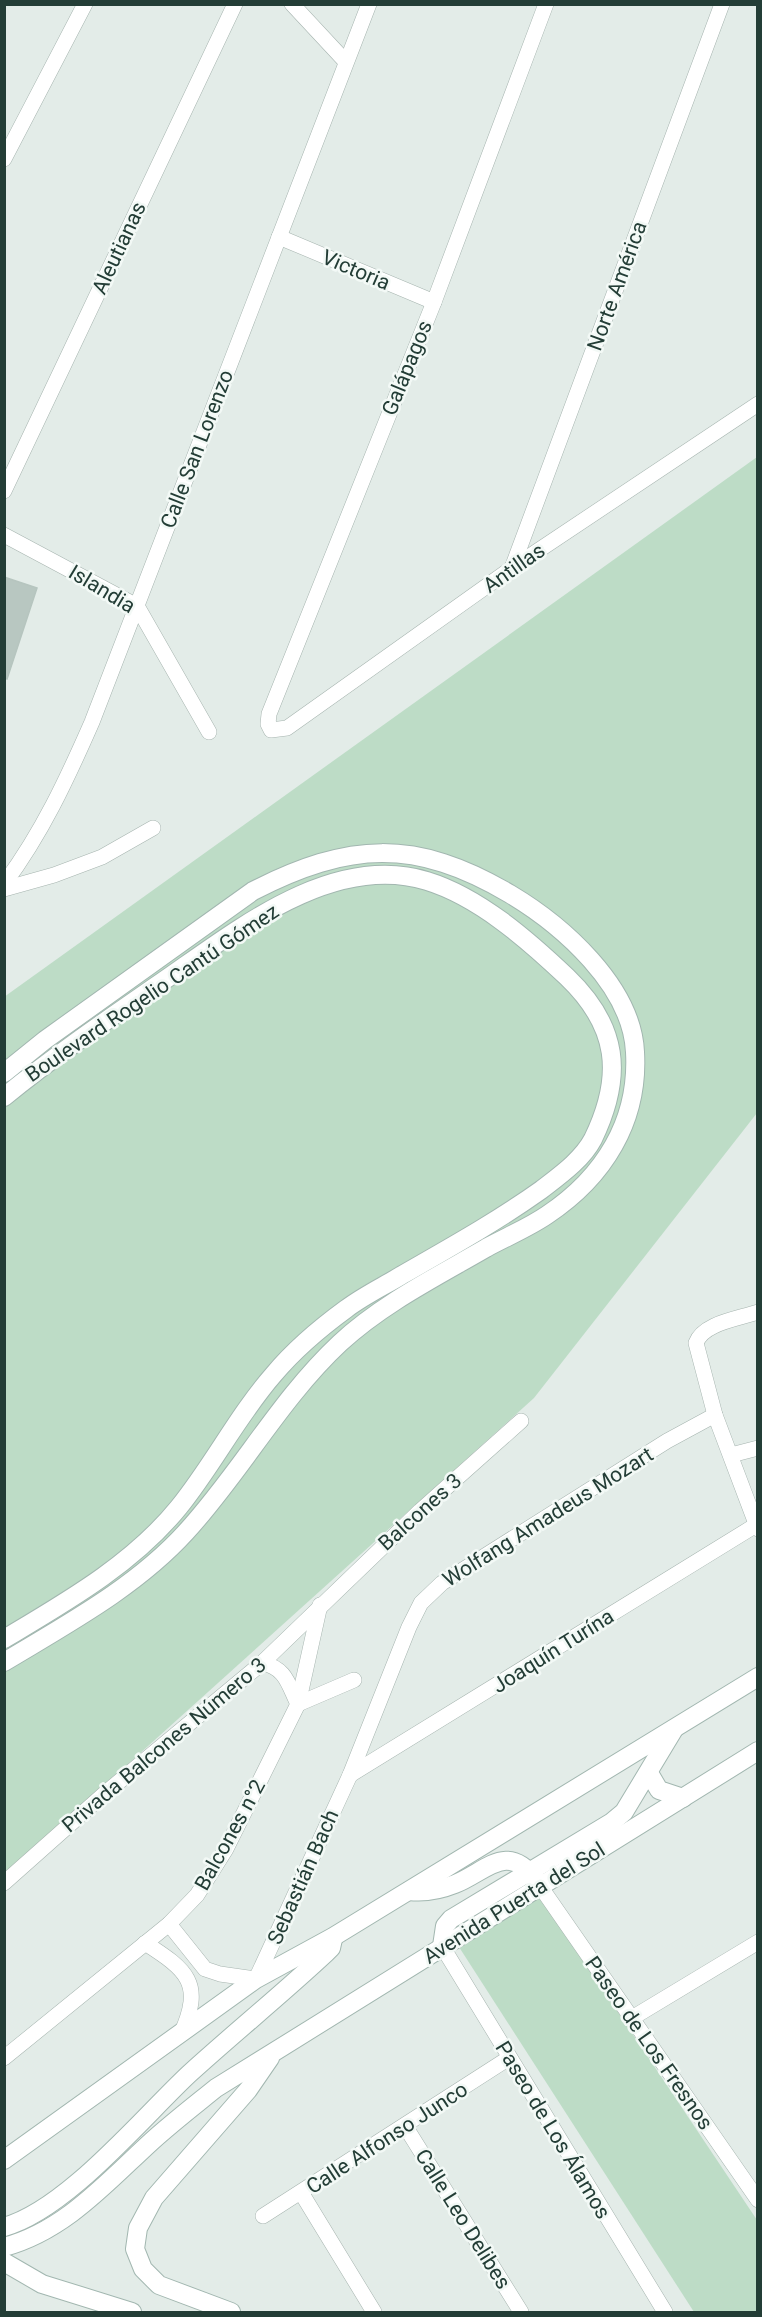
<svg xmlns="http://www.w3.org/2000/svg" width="762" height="2317" font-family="Roboto,sans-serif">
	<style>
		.green { fill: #bddcc6 }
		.building { fill: #b8c7c1; stroke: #b6c5bf; stroke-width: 1.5 }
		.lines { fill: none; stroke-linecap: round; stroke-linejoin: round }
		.street-casing { stroke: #a6b4af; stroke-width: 16 }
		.secondary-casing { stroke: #a2b7b0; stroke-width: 20 }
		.street { stroke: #fff; stroke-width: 15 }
		.secondary { stroke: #fff; stroke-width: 18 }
		.labels { text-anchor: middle; stroke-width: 5; stroke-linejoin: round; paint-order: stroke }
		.street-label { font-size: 21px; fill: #233d36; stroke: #f3f9f6 }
	</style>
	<rect width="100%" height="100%" fill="#e3ece8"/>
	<g class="green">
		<polygon points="757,457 757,1113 534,1398 5,1875 4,997"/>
		<polygon points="541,1897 757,2220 757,2312 694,2312 459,1947"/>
	</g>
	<polygon class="building" points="4,577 37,588 7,679 4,678"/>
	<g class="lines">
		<defs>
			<g id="street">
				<polyline points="292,4 346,62"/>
				<polyline points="546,4 434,302 269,714 268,724 271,730 287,728 512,568 758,404"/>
				<polyline points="4,159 85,4"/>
				<polyline points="279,237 434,302"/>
				<polyline points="4,491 235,4"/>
				<polyline points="4,535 137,606 209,732"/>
				<polyline points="512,568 722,4"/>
				<path d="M4 884C42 833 67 779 92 722L369 4"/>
				<polyline points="4,889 54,875 102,857 153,828"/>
				<path d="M758 1312C738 1319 703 1323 696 1343L715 1415 758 1529"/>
				<polyline points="731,1455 758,1448"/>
				<path d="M262 1663C286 1668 288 1684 298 1704L354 1680"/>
				<polyline points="350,1775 756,1525"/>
				<polyline points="4,1883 103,1795 262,1663 420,1511 521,1421"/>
				<polyline points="540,1886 758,2200"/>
				<polyline points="169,1924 205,1969 220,1974 256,1979 350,1775 409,1627 421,1603 442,1583 667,1441 715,1415"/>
				<path d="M145 1943C187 1970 204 1983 181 2034"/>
				<polyline points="442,1946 665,2312"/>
				<polyline points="632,2018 758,1942"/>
				<polyline points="4,2058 169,1924 197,1895 226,1849 298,1704 320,1605"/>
				<polyline points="405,2126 521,2312"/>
				<polyline points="302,2194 374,2312"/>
				<polyline points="263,2216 509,2058"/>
			</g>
			<g id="secondary">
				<path d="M4 1073 45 1040 253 891C349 842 415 838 510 894 562 925 632 986 635 1052 639 1121 604 1177 547 1215 528 1228 506 1237 486 1248 436 1277 382 1304 340 1343 280 1399 241 1472 186 1532 136 1587 67 1624 4 1662"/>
				<path d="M4 1097C53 1057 104 1022 156 986 231 935 330 851 427 881 479 897 528 940 567 977 618 1026 624 1075 593 1139 582 1160 559 1176 541 1190 496 1222 449 1248 402 1275 384 1286 363 1296 346 1309 320 1328 295 1349 274 1374 238 1415 213 1465 179 1507 133 1564 66 1602 4 1639"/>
				<polyline points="649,1773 659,1790 683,1798"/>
				<path d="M409 1891C425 1893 440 1890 455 1884 487 1871 507 1841 536 1880"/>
				<polyline points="442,1946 445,1926 451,1919 612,1822 624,1812 674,1729"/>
				<polyline points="4,2160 256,1979 333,1937 758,1677"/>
				<path d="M4 2227C66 2210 141 2119 189 2074 234 2033 281 1995 326 1953L331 1948 333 1939"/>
				<path d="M4 2247C65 2231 108 2181 152 2141 173 2122 195 2105 216 2088L758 1751"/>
				<polyline points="4,2262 42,2284 132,2312"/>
				<polyline points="231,2312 159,2285 143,2269 135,2249 138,2228 154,2198 248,2090 270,2058"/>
			</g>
		</defs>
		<use href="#street" class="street-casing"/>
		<use href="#secondary" class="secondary-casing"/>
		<use href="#street" class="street"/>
		<use href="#secondary" class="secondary"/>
	</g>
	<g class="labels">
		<g class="street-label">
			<text transform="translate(119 248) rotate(-65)" y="7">Aleutianas</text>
			<text transform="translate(356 270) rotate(23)" y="7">Victoria</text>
			<text transform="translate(617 286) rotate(-70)" y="7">Norte América</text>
			<text transform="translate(407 368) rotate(-68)" y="7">Galápagos</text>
			<text transform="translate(197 449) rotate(-69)" y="7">Calle San Lorenzo</text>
			<text transform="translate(514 568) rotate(-35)" y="7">Antillas</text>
			<text transform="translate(102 589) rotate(31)" y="7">Islandia</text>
			<text transform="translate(152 993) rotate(-34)" y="7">Boulevard Rogelio Cantú Gómez</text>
			<text transform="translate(420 1512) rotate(-42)" y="7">Balcones 3</text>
			<text transform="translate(548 1517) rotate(-32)" y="7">Wolfang Amadeus Mozart</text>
			<text transform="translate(553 1651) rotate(-32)" y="7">Joaquín Turína</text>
			<text transform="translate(164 1745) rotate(-40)" y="7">Privada Balcones Número 3</text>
			<text transform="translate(230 1835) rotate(-61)" y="7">Balcones n°2</text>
			<text transform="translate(303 1877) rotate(-66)" y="7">Sebastián Bach</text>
			<text transform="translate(514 1903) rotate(-32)" y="7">Avenida Puerta del Sol</text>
			<text transform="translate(649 2043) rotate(55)" y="7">Paseo de Los Fresnos</text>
			<text transform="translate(553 2130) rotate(59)" y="7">Paseo de Los Álamos</text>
			<text transform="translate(387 2138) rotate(-33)" y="7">Calle Alfonso Junco</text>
			<text transform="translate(463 2219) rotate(58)" y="7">Calle Leo Delibes</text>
		</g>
	</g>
	<rect width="762" height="2317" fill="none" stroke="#233d36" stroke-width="12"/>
</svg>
